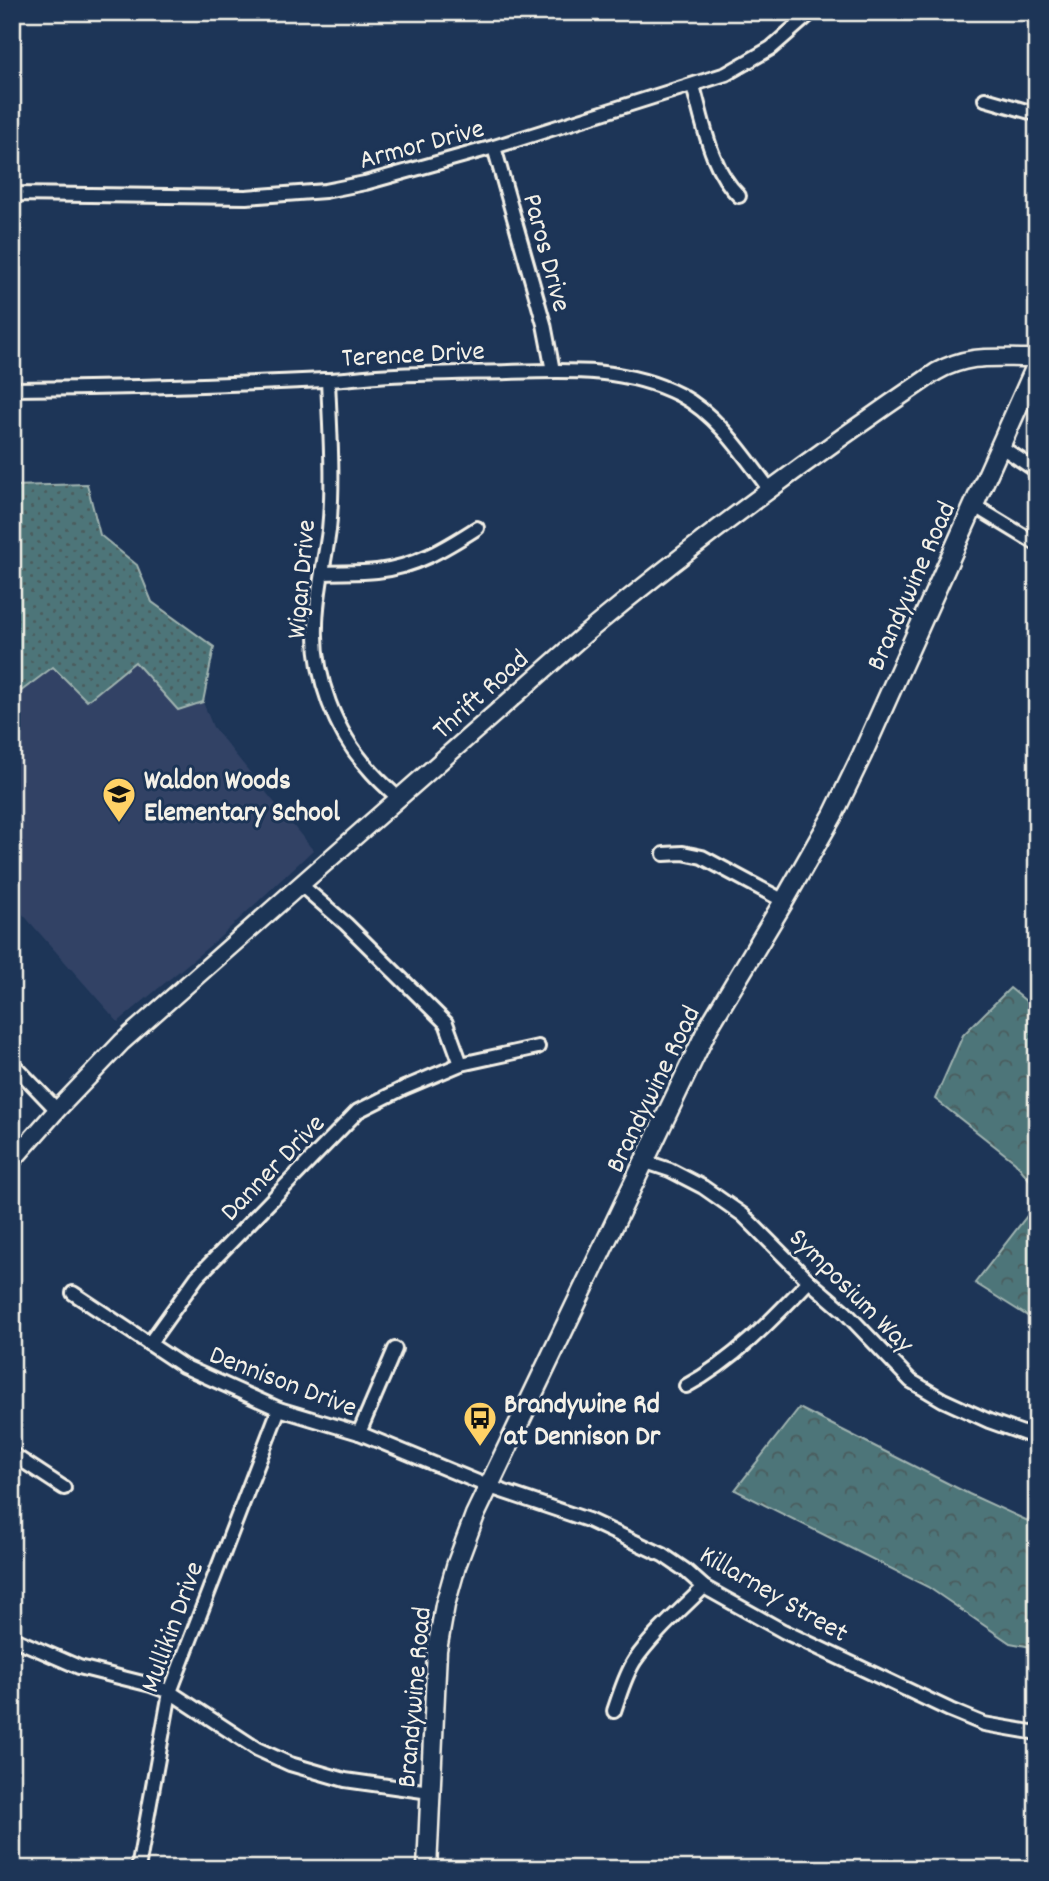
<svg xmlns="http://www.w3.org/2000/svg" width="1049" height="1881" font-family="Dekko,sans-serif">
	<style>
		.built { fill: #314265 }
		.grass { fill: url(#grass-dots); stroke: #a0b3b0; stroke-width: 2 }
		.forest { fill: url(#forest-crowns); stroke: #a0b3b0; stroke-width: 2 }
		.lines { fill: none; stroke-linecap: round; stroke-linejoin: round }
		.minor-casing { stroke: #f4f1e8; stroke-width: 18 }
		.tertiary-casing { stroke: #f4f1e8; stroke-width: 21 }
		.secondary-casing { stroke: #f4f1e8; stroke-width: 23 }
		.minor { stroke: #1d3557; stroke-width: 12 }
		.tertiary { stroke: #1d3557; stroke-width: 16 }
		.secondary { stroke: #1d3557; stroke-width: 18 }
		.labels { text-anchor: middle; stroke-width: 6; stroke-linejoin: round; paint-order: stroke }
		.street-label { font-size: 28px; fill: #f4f1e8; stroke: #1d3557 }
		.poi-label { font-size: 28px; font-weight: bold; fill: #f4f1e8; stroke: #1d3557; text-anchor: start }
	</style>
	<defs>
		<pattern id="grass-dots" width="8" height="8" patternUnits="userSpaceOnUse" patternTransform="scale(1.75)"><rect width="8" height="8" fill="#4d7579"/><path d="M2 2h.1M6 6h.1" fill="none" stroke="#4b5c5d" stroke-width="1.8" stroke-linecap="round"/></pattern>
		<pattern id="forest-crowns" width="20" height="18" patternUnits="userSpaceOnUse" patternTransform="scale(1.75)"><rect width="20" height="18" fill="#4d7579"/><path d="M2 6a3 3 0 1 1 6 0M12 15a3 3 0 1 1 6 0" fill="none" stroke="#4b5c5d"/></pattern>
	</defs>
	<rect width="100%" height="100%" fill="#1d3557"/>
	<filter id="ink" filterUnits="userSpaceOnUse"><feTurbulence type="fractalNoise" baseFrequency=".0143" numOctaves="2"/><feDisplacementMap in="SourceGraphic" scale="14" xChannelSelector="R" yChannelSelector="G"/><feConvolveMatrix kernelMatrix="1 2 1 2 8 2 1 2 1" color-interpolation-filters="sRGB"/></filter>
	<g filter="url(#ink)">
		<polygon class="built" points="87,484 100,535 137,565 152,602 214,647 203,702 213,727 313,850 219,938 118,1022 12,902 12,486"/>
		<polygon class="grass" points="87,484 100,535 137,565 152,602 214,647 203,702 178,710 135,662 87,701 53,667 12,698 12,486"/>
		<g class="forest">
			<polygon points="1010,988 1037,1010 1037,1189 1015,1162 935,1099 963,1035"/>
			<polygon points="1037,1203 1037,1322 975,1283"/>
			<polygon points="799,1408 969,1494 1037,1525 1037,1648 1010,1643 928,1587 735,1490"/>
		</g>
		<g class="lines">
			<defs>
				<g id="minor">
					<path d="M693 86C704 124 710 168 739 196"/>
					<polyline points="985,99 1037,114"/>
					<polyline points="494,147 544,324 553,371"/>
					<polyline points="12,194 246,197 325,191 365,183 494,147 726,74 771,48 812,12"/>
					<path d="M328 380C330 430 334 481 329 530 325 562 316 594 316 626 314 676 335 732 369 769 378 780 389 789 399 799"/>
					<path d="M12 389C116 388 220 385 324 380 342 380 359 377 377 376 421 373 465 373 509 372 567 370 626 367 680 395 718 415 745 457 770 490"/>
					<polyline points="1000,446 1037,471"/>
					<polyline points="973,505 1037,544"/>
					<path d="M322 573C340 572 359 573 377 571 415 567 446 548 477 528"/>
					<polyline points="664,854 683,853 702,857 784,901"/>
					<polyline points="301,885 346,924 446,1023 461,1064"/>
					<polyline points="12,1063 57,1110"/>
					<polyline points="643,1161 670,1170 703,1187 743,1215 809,1281 845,1312 911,1381 943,1400 989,1421 1037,1438"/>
					<polyline points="73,1293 183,1366 279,1409 359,1433 490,1487 588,1520 663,1555 685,1570 704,1587 783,1631 950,1710 984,1724 1037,1733"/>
					<polyline points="149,1344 197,1277 358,1111 404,1088 461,1064 538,1047"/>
					<path d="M686 1386C733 1361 772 1320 809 1281"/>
					<polyline points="359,1433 395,1349"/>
					<polyline points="12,1454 64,1488"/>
					<polyline points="12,1638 79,1667 151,1685 170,1692 257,1749 290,1764 345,1780 430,1792"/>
					<path d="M614 1711C620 1694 625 1675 635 1660 654 1633 681 1610 704 1587"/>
					<polyline points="138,1869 170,1692 279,1409"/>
				</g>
				<path id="tertiary" d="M12 1161 57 1110 122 1042 585 634C697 541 815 454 936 372 972 352 998 359 1037 358"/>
				<polyline id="secondary" points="427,1869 437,1650 445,1605 456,1566 475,1515 708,1028 784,901 833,815 862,755 1037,364"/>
			</defs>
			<use href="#minor" class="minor-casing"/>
			<use href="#tertiary" class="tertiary-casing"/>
			<use href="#secondary" class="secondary-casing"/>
			<use href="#minor" class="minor"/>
			<use href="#tertiary" class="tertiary"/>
			<use href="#secondary" class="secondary"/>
		</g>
	</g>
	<defs>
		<symbol id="school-pin" viewBox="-11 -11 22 30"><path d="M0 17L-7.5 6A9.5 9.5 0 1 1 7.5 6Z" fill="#ffd166" stroke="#1d3557"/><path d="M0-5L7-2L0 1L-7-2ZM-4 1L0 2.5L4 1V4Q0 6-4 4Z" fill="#111"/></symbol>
		<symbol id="bus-pin" viewBox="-11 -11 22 30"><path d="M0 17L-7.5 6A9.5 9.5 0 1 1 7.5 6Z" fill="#ffd166" stroke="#1d3557"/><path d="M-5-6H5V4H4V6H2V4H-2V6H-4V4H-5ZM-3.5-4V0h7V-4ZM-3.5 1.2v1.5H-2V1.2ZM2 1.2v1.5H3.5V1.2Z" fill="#111"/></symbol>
	</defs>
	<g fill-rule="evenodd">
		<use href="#school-pin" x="100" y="775" width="38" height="52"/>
		<use href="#bus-pin" x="461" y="1399" width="38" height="52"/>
	</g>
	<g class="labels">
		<g class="street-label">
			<text transform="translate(421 142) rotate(-15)" y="10">Armor Drive</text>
			<text transform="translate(549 252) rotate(75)" y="10">Paros Drive</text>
			<text transform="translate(413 352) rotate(-3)" y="10">Terence Drive</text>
			<text transform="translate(299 579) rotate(-85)" y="10">Wigan Drive</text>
			<text transform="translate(909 585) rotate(-66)" y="10">Brandywine Road</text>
			<text transform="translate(479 693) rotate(-42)" y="10">Thrift Road</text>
			<text transform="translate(651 1088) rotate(-64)" y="10">Brandywine Road</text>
			<text transform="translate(271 1166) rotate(-46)" y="10">Danner Drive</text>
			<text transform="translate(853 1289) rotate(45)" y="10">Symposium Way</text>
			<text transform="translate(284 1379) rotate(21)" y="10">Dennison Drive</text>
			<text transform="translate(775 1592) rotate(30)" y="10">Killarney Street</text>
			<text transform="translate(170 1626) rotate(-70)" y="10">Mullikin Drive</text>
			<text transform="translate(412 1697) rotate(-85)" y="10">Brandywine Road</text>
		</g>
		<g class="poi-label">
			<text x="144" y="788">Waldon Woods<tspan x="144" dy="32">Elementary School</tspan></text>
			<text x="504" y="1412">Brandywine Rd<tspan x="504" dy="32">at Dennison Dr</tspan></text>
		</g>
	</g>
	<rect width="1049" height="1881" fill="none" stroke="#1d3557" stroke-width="42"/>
	<rect x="21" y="21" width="1007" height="1839" fill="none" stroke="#f4f1e8" stroke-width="2.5" filter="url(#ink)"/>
</svg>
